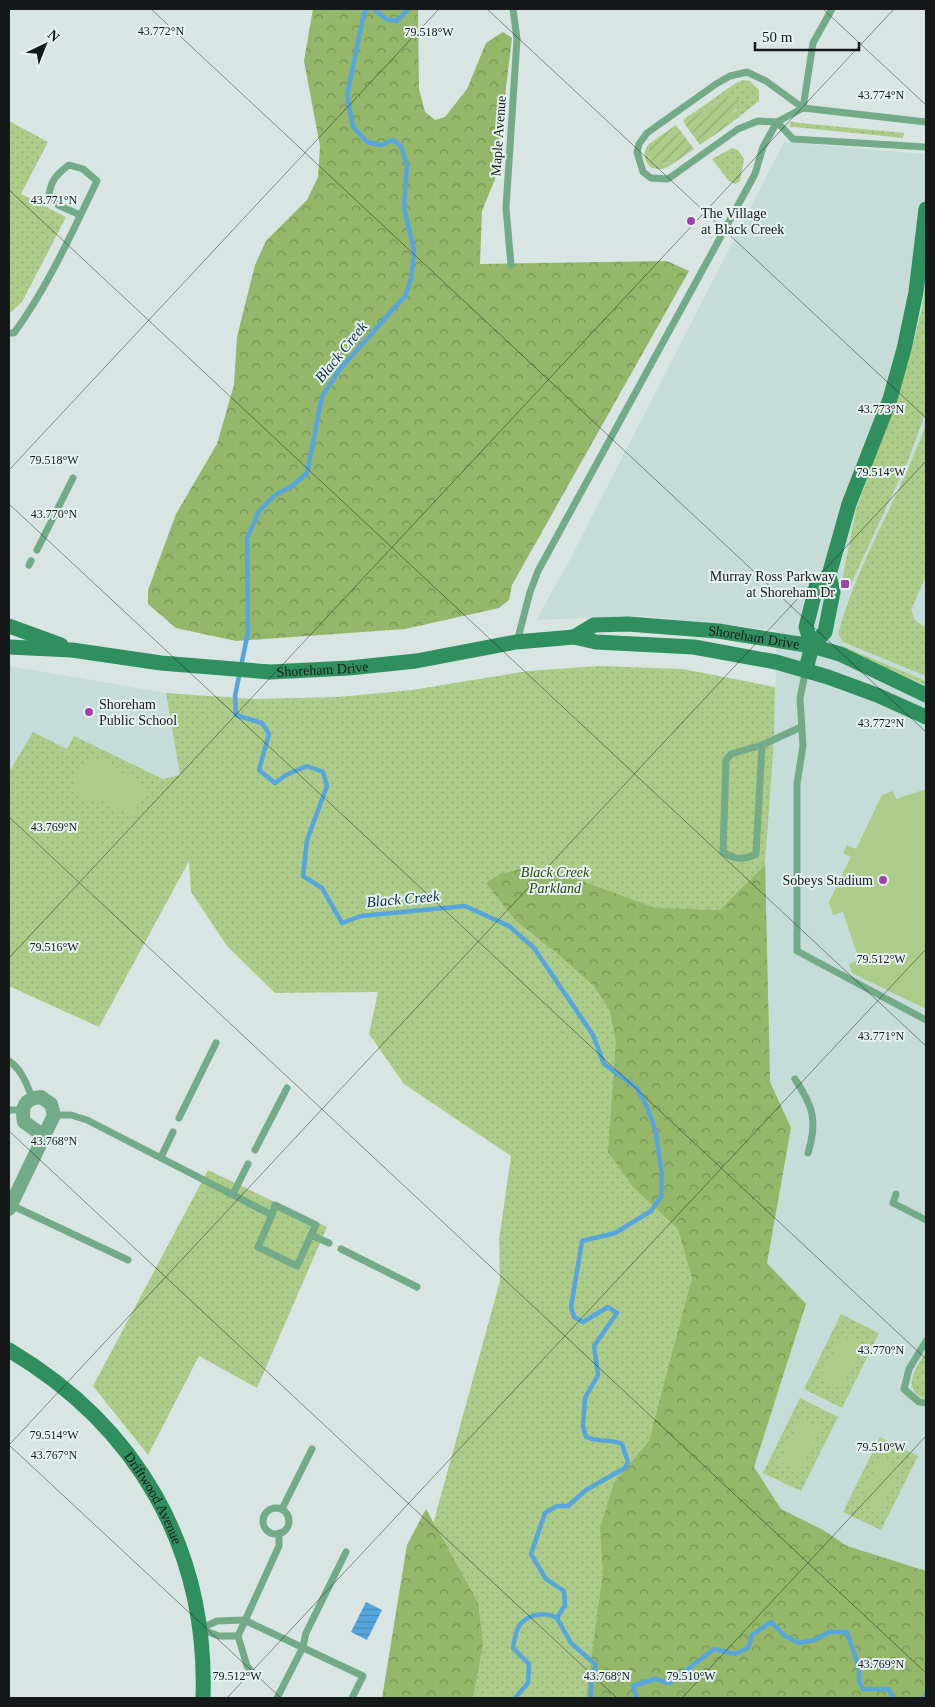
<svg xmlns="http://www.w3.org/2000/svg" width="935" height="1707" font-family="'Times New Roman',serif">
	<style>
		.built { fill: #c5dcd8 }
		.grass { fill: url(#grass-dots) }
		.forest { fill: url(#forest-crowns) }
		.garden { fill: url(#garden-furrows) }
		.pitch { fill: #adcc89 }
		.water { fill: url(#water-rules) }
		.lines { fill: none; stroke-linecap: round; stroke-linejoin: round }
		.stream { stroke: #56a6dd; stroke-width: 4.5 }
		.lane { stroke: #73ab89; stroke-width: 7 }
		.street { stroke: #73ab89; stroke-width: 14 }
		.secondary { stroke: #308f5e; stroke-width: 15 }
		.ticks { fill: none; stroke: #151919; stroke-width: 1; stroke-opacity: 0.45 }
		.poi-dot { fill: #a140a8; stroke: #e5f2f0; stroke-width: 2 }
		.labels { text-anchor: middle; stroke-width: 4; stroke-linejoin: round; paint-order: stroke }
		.street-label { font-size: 14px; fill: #151919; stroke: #e5f2f0 }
		.poi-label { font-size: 14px; fill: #151919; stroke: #e5f2f0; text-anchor: start }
		.park-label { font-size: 14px; font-style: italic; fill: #2c4207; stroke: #e5f2f0 }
		.water-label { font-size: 15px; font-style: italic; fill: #082c43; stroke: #e5f2f0 }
		.ticks-label { font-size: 12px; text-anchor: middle; fill: #151919; stroke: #e5f2f0; stroke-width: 4; stroke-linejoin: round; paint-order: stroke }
	</style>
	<defs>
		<pattern id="grass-dots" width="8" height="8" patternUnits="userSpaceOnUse" patternTransform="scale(1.25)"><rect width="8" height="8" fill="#adcc89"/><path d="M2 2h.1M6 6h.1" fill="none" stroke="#94af76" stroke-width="1.8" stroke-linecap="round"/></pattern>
		<pattern id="forest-crowns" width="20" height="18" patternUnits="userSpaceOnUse" patternTransform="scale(1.25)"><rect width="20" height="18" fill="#94b769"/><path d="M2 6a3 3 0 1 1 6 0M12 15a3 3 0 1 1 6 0" fill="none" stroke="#789456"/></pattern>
		<pattern id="garden-furrows" width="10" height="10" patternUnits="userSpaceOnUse" patternTransform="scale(1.25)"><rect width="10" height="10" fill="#adcc89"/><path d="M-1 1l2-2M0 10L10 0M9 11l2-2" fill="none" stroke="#94af76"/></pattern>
		<pattern id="water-rules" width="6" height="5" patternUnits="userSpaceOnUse" patternTransform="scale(1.25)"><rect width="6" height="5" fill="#56a6dd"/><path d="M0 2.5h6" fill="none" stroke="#4686b2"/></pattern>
	</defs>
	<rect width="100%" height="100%" fill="#d8e5e3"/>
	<g class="built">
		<polygon points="784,142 926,154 926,1698 701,1698 754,1467 806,1305 767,1263 791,1128 770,1082 765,865 774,740 777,630 643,616 536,620 565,569"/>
		<polygon points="9,666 166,693 180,775 163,779 74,736 67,749 9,772"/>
	</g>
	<g class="grass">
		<polygon points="743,80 750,81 759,90 759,101 726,127 731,115 737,109 718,100 684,123 683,120 736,83"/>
		<polygon points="9,121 48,142 21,194 66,217 22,302 9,314"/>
		<polygon points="790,122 904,133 903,138 794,127 790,127"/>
		<path d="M649 144 648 159 654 164 674 163C665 169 660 171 650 167 643 159 643 151 649 144Z"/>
		<polygon points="732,148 738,150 744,159 740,181 735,184 729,181 712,159"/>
		<polygon points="926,281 926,412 909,458 851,584 842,581 856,510 906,371 922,309"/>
		<path d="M926 424V576L911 610 915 620 926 628V676L843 642 838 634C858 560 901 496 926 424Z"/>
		<polygon points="840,645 926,681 926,685 842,649"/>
		<polygon points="599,666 683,669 775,687 774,740 765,865 770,1082 791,1128 642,1698 412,1698 430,1535 500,1281 499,1240 511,1156 404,1084 369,1034 378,992 275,993 227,946 191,892 189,861 99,1027 9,986 9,772 33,732 67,749 74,736 163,779 180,775 166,693 253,699 338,697 412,690 528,671"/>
		<polygon points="208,1170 327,1227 257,1388 199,1356 148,1455 93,1386"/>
		<polygon points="841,1314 879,1333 842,1408 804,1389"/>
		<path d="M926 1352V1399C900 1390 916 1368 926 1352Z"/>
		<polygon points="800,1398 838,1417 801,1491 763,1473"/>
		<polygon points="880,1437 918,1456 881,1530 843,1512"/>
	</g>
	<g class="forest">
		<polygon points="313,9 418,9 419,89 425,112 435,120 445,117 467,89 486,43 503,32 512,38 495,179 482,211 480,264 667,261 689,271 512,585 509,600 499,608 405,629 236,641 176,628 148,604 148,590 176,514 217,444 234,385 237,337 255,265 266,241 307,200 318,177 320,146 304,61"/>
		<polygon points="765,865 770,1082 791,1128 767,1263 806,1304 754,1467 781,1509 823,1530 847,1546 926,1571 926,1698 586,1698 603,1572 600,1528 614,1483 649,1441 692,1278 678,1229 633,1187 608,1152 616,1041 610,1011 594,986 558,954 516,921 486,883 500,874 529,867 555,871 655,908 720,910"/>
		<polygon points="426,1509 478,1603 483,1643 473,1698 382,1698 407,1545"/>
	</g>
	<g class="garden">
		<polygon points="736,97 740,104 731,115 726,127 700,145 684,123 718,100"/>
		<polygon points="676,125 694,149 674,163 654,164 648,159 649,144"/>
	</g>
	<g class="pitch">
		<path d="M92 759 101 761 146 786 133 817C123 812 112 804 101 801 97 800 90 801 86 799 65 792 79 765 92 759Z"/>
		<polygon points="926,789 926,1009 852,973 849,964 859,960 843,912 833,915 829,902 851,857 843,853 847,845 856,849 882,795 893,791 896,799"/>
		<polygon points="842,1335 863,1345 841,1389 820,1378"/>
		<polygon points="801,1418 821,1428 800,1472 779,1462"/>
		<polygon points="881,1457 901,1468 880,1511 859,1501"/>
	</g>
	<polygon class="water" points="366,1602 382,1610 367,1640 351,1632"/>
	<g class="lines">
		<g class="stream">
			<path d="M367 9 364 13 347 95 353 127 367 142 381 145 393 140 401 146 407 166 404 207 414 251 411 279 405 296 340 369 322 396 307 473 292 486 275 495 259 511 247 538 248 632 235 696 236 715 262 723 269 734 259 770 275 783 286 775 307 766 323 772 327 786 307 840 303 876 322 888 342 923 361 916 465 906 509 926 534 948 593 1035 604 1064 637 1088 648 1109 656 1133 662 1175 661 1197 651 1211 615 1233 582 1241 571 1307 574 1317 583 1322 608 1307 617 1313 594 1346 598 1375 585 1398 583 1426 586 1437C601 1443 608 1438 622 1444L628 1462 625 1468 586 1490 568 1506H557L545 1513 531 1554 546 1579 564 1591 565 1605 557 1618"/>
			<polyline points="374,9 386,19 397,21 408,9"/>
			<polyline points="557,1618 571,1643 596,1665 591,1679 591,1698"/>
			<path d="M515 1698 528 1683 529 1664 513 1648C514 1642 515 1634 518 1628 525 1614 544 1611 557 1618"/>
			<polyline points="637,1698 633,1686 655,1679 670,1683 714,1649 735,1654 748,1648 752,1635 771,1622 785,1636 799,1643 815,1640 829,1632 847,1632 859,1668 859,1682 863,1689 888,1689 894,1698"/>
			<polyline points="924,1698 926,1693"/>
		</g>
		<g class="lane">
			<polyline points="803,108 777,122 758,121 738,129 668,179 651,178 643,172 637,152 639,144 647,133 716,84 730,76 747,72 766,81 803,108 926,122"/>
			<polyline points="803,108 813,43 832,9"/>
			<polyline points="777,122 793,139 926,147"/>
			<polyline points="511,265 506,208 517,39 513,9"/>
			<path d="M9 333H14C48 287 72 232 97 181L83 169 69 165C57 174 51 180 49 195L58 205 80 215"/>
			<polyline points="37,550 73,478"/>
			<polyline points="29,565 31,561"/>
			<polyline points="517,642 530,592 538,571 755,174 763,147 777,122"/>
			<polyline points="806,669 800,698 803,746 797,784 797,951 926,1020"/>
			<path d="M762 745 756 854C744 860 735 860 723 852L726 760 731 754 762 745 801 727"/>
			<path d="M9 1061C22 1070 27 1084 32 1098"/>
			<path d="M795 1079C813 1106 818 1121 808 1153"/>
			<polyline points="9,1110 22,1110"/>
			<polyline points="54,1115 71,1115 87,1120 272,1215 275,1205 316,1225 311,1235 329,1243"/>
			<polyline points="179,1118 216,1043"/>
			<polyline points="255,1150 287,1088"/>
			<polyline points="161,1157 173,1132"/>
			<polyline points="233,1194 248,1164"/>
			<polyline points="896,1194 893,1203 926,1220"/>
			<polyline points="11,1205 128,1260"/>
			<polyline points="272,1215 258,1247 297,1266 311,1235"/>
			<polyline points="341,1249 417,1287"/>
			<polyline points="926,1341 909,1369 904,1389 919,1402 926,1403"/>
			<circle cx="276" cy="1521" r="13"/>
			<polyline points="282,1509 312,1449"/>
			<polyline points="200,1629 217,1621 244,1620 363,1676 352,1698"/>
			<polyline points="200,1629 219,1636 238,1636"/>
			<polyline points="256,1677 247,1666 238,1636 279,1546 279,1533"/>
			<polyline points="277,1698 303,1647 306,1633 346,1552"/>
		</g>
		<g class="street">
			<path d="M41 1097 51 1104 54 1115 44 1136 24 1122C21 1108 24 1098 41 1097Z"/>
			<polyline points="9,1209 44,1136"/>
		</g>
		<g class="secondary">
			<polyline points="9,626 61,645"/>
			<path id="s1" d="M574 637 594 625 628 624 718 631 812 646 840 654 926 695"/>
			<polyline points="812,646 806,627 817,584 829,575"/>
			<path id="s2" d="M9 647 72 650 161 663 270 672 349 668 416 661 516 642 574 637 596 642 694 647 776 662 828 677 877 695 926 717"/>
			<polyline points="806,669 812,646 825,632 833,592 829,575 849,504 890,399 904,349 916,292 926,209"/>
			<path id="s3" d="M9 1350C137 1426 208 1548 203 1698"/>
		</g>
	</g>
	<path class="ticks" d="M151 9 926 732M487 9 926 418M823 9 926 105M9 190 926 1046M9 470 439 9M9 504 926 1359M9 817 926 1673M9 958 894 9M9 1131 617 1698M9 1445 926 461M9 1445 281 1698M227 1698 926 949M682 1698 926 1436"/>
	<g class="poi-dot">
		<circle cx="691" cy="221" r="5"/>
		<rect x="840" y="579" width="10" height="10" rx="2.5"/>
		<circle cx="89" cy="712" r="5"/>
		<circle cx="883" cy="880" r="5"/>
	</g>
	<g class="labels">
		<g class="street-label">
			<text transform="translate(498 136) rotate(-86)" y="5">Maple Avenue</text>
			<text dy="5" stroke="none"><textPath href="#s1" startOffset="184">Shoreham Drive</textPath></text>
			<text dy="5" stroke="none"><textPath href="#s2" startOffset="315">Shoreham Drive</textPath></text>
			<text dy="5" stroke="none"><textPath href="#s3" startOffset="210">Driftwood Avenue</textPath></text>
		</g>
		<g class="poi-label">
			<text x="701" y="218">The Village<tspan x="701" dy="16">at Black Creek</tspan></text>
			<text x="835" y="581" text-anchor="end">Murray Ross Parkway<tspan x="835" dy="16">at Shoreham Dr</tspan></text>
			<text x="99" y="709">Shoreham<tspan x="99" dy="16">Public School</tspan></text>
			<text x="873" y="885" text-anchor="end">Sobeys Stadium</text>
		</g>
		<g class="park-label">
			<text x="555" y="877">Black Creek<tspan x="555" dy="16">Parkland</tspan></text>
		</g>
		<g class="water-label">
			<text transform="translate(341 352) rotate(-51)" y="5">Black Creek</text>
			<text transform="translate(403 899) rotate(-5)" y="5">Black Creek</text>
		</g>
	</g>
	<g class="ticks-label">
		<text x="161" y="35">43.772°N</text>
		<text x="429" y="36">79.518°W</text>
		<text x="881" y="99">43.774°N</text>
		<text x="54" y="204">43.771°N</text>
		<text x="881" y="413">43.773°N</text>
		<text x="54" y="464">79.518°W</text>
		<text x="881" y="476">79.514°W</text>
		<text x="54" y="518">43.770°N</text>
		<text x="881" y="727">43.772°N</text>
		<text x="54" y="831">43.769°N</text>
		<text x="54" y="951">79.516°W</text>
		<text x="881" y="963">79.512°W</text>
		<text x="881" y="1040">43.771°N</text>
		<text x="54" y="1145">43.768°N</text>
		<text x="881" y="1354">43.770°N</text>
		<text x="54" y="1439">79.514°W</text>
		<text x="881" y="1451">79.510°W</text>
		<text x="54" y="1459">43.767°N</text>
		<text x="881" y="1668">43.769°N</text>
		<text x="237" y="1680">79.512°W</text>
		<text x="691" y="1680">79.510°W</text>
		<text x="607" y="1680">43.768°N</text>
	</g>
	<rect width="935" height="1707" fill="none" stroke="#151919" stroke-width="20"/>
	<g transform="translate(45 45) rotate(43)" stroke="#e5f2f0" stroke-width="4" paint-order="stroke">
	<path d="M0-4L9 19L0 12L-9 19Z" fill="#151919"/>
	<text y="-8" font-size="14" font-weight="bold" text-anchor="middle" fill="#151919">N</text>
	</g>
	<path d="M755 42v8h104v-8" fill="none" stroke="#151919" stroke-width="2.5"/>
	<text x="762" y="42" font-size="15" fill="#151919" stroke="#e5f2f0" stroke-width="4" paint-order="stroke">50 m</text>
</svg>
